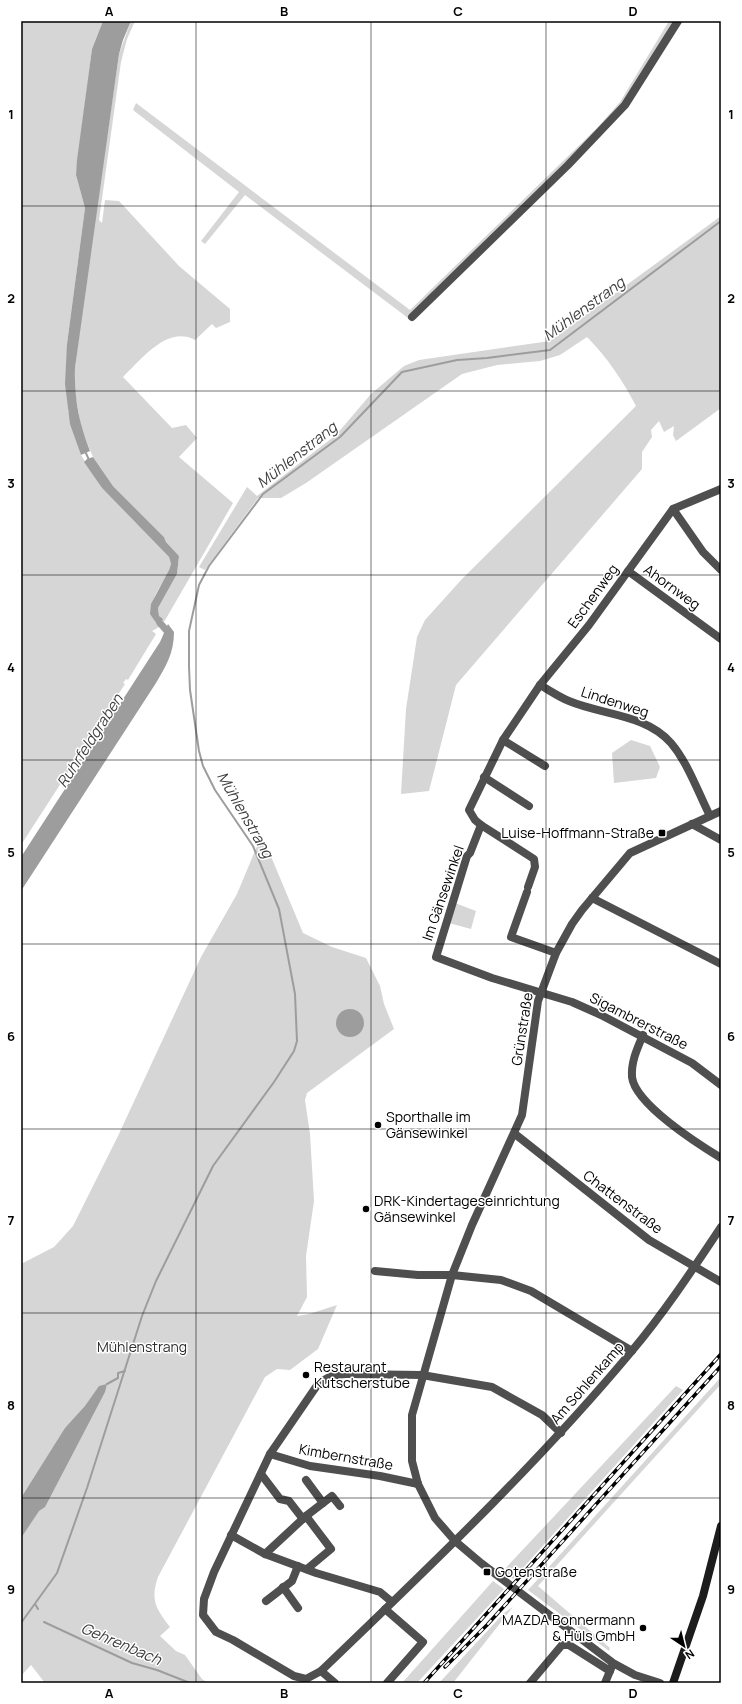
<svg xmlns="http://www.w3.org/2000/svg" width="742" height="1704" font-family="Manrope,sans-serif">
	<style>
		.green { fill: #d6d6d6 }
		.water { fill: #9d9d9d }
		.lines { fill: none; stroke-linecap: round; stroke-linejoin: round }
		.stream { stroke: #9d9d9d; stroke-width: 2 }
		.canal { stroke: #9d9d9d; stroke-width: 7 }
		.minor { stroke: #4f4f4f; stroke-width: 8 }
		.secondary { stroke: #1c1c1c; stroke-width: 8 }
		.rail-casing { stroke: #000; stroke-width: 3.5 }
		.rail { stroke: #fff; stroke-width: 2; stroke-dasharray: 6; stroke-linecap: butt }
		.grid { fill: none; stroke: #000; stroke-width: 1; stroke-opacity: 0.55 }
		.poi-dot { fill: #000; stroke: #fff; stroke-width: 1.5 }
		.labels { text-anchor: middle; stroke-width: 3; stroke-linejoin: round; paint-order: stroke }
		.street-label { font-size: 14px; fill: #000; stroke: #fff }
		.poi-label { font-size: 14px; fill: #000; stroke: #fff; text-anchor: start }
		.park-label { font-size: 14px; fill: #2d2d2d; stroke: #fff }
		.water-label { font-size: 15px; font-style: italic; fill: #3e3e3e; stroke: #fff }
		.neatline { fill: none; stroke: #000; stroke-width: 1.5 }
		.grid-label { font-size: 13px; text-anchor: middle; font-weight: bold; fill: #000 }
	</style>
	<rect width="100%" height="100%" fill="#fff"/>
	<g class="green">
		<path d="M21 21H103L92 49 76 175 85 208 67 344 68 410 81 455 102 488 169 557 171 564C165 586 140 603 159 627L152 631 156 634 128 680 126 679 123 683 125 684 21 845Z"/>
		<path d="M131 21H135L127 39 121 62 99 220 102 223 105 200 119 201 179 266 230 309V322L216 328 212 324 195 340C167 325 141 360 123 377L172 428 186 425 197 438 179 457 233 503 164 622 159 616 158 608 177 574 179 556 166 542 164 537 113 486 93 457 82 431 74 388 75 368 84 295 119 54Z"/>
		<polygon points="669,21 675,21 636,86 611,117 408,318 245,195 205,244 201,241 239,192 133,110 136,103 410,310 597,128 620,102"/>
		<path d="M721 216V408L676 441 673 435 674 426 664 432 659 421 651 430 652 437 642 452V469L456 685 429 791 401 794 406 709 417 637 425 620 462 579 636 406C623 381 607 357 587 337L560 355 540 361 497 365 462 374 306 483 281 498H258L205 570 199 567 247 487 257 496 336 435 371 394 404 366 419 360 550 341Z"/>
		<polygon points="631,740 650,746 660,767 656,778 614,783 612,753"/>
		<path d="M260 839 270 854 303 933 332 947 366 958 380 986 384 1004 394 1029 307 1093 305 1100 310 1134 314 1201 306 1256 307 1297 297 1316 309 1314 337 1305 318 1349 290 1370 277 1369 265 1377 158 1577C150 1600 156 1609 170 1627L160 1636 176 1651 185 1655 202 1679 208 1683H45L31 1665 21 1676V1264L54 1247 73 1226 118 1136 201 957 237 894Z"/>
		<polygon points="455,903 476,911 471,929 449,923"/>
		<polygon points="721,1377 721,1384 538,1586 610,1648 609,1651 528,1590"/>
		<polygon points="676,1386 683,1390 513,1579 502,1572"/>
		<polygon points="493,1581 504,1589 417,1683 402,1683"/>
		<polygon points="513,1607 453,1683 439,1683 504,1613"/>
	</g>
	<g class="water">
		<path d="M103 21H131L123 40 119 54 75 368C74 398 79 423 90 451L81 455 70 424 65 384 67 344 85 208 76 175 77 160 92 49Z"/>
		<polygon points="93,457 113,486 164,537 166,542 179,556 177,574 158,608 159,616 163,619 159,627 150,614 151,604 169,570 171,564 169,557 102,488 84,462 87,459"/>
		<path d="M168 624 174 632C174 653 166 666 156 683L21 891V857L160 642Z"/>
		<circle cx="350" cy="1023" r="14"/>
		<polygon points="107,1384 105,1392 45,1507 39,1511 21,1538 21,1498 65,1428 85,1406 99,1386"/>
	</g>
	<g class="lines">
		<g class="stream">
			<polyline points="85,451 89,460"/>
			<polyline points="107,1384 118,1378 118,1373 125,1371"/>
			<polyline points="35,1604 38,1609"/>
			<polyline points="44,1622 132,1663 157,1670 190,1683"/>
			<polyline points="21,1623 57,1573 87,1488 142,1316 156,1281 213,1166 274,1082 294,1051 297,1041 295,994 279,909 253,846 215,790 203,766 199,751 190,690 189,666 189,631 199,585 209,566 263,494 340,437 402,372 457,360 487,358 550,350 721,221"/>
		</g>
		<polyline class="canal" points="160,623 167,631 168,637"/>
		<g class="minor">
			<polyline points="412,317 568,165 625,105 678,21"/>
			<polyline points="673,509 703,552 721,570"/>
			<polyline points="628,571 721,639"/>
			<path d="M540 685C549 690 559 697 569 701 602 715 646 714 671 743 688 763 698 792 710 816"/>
			<polyline points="503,740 545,766"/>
			<polyline points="484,777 529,806"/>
			<polyline points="692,824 721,840"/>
			<polyline points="481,825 470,853 467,856 436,957 492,978 572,1002 601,1015 692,1063 721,1085"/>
			<polyline points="528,887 535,867 534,859 481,825 475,820 469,810 503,740 540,685 589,625 673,509 721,489"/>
			<polyline points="527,892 511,937 556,953"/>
			<polyline points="592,898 721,964"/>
			<path d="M643 1035C637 1049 631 1062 632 1077 635 1104 698 1144 721 1158"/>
			<polyline points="515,1134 649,1240 721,1282"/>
			<polyline points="375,1271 418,1275 452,1275 501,1280 531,1291 632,1351"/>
			<path d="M561 1433 542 1415 492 1387 422 1375 347 1374C335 1374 328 1377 318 1384L270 1454 214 1572 204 1599 203 1615 216 1632 233 1640 294 1676 306 1679 321 1671C428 1568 536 1466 631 1352 664 1313 693 1269 721 1227"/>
			<polyline points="270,1454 310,1466 380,1476 418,1484"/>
			<polyline points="261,1474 280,1499 289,1501 303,1519"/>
			<polyline points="306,1480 323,1503"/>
			<polyline points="306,1516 331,1549 307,1569"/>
			<polyline points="231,1535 265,1554 316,1573 380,1592 392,1602"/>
			<polyline points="265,1554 306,1516 332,1496 340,1506"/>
			<polyline points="283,1587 298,1608"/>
			<polyline points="266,1601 292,1581 298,1566"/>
			<polyline points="385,1609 423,1642 387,1683"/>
			<polyline points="321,1671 335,1683"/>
			<polyline points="530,1683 562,1645 569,1645 610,1671"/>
			<polyline points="605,1683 612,1666"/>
			<polyline points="660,1683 635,1675 613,1663 481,1563 455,1541 435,1518 418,1484 412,1461 412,1415 452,1275 472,1225 522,1115 538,1001 556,953 572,924 582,910 630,853 721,811"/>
		</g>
		<polyline class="secondary" points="673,1683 703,1596 721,1526"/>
		<defs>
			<g id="rail">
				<polyline points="445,1667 487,1625 721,1366"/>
				<polyline points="424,1683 721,1354"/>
			</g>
		</defs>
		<use href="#rail" class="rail-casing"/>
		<use href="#rail" class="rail"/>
	</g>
	<path class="grid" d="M196 21V1683M371 21V1683M546 21V1683M21 206H721M21 391H721M21 575H721M21 760H721M21 944H721M21 1129H721M21 1313H721M21 1498H721"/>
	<g class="poi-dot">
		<rect x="658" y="829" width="8" height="8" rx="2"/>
		<circle cx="378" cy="1125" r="4"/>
		<circle cx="366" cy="1209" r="4"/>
		<circle cx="306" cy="1375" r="4"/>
		<rect x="483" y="1568" width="8" height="8" rx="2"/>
		<circle cx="643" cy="1628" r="4"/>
	</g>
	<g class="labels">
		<g class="street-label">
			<text transform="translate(672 587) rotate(36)" y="5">Ahornweg</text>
			<text transform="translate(593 596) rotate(-54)" y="5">Eschenweg</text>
			<text transform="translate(615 702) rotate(18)" y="5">Lindenweg</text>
			<text transform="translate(443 893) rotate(-71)" y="5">Im Gänsewinkel</text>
			<text transform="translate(639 1021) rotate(27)" y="5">Sigambrerstraße</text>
			<text transform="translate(522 1029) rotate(-81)" y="5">Grünstraße</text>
			<text transform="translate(623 1202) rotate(37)" y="5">Chattenstraße</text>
			<text transform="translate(587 1383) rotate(-49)" y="5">Am Sohlenkamp</text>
			<text transform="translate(346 1457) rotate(10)" y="5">Kimbernstraße</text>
		</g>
		<g class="poi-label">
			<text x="654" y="838" text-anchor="end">Luise-Hoffmann-Straße</text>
			<text x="386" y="1122">Sporthalle im<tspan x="386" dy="16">Gänsewinkel</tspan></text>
			<text x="374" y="1206">DRK-Kindertageseinrichtung<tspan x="374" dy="16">Gänsewinkel</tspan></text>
			<text x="314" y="1372">Restaurant<tspan x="314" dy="16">Kutscherstube</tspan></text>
			<text x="495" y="1577">Gotenstraße</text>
			<text x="635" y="1625" text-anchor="end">MAZDA Bonnermann<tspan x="635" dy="16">&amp; Hüls GmbH</tspan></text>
		</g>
		<g class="park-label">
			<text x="142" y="1352">Mühlenstrang</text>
		</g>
		<g class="water-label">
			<text transform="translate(584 309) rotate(-36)" y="5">Mühlenstrang</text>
			<text transform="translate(297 455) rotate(-38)" y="5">Mühlenstrang</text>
			<text transform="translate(90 741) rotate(-57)" y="5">Ruhrfeldgraben</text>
			<text transform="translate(245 815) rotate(60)" y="5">Mühlenstrang</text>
			<text transform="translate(121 1644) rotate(23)" y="5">Gehrenbach</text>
		</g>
	</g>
	<rect width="742" height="1704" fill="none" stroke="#ffffff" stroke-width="44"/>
	<g transform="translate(684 1646) rotate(145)" stroke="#ffffff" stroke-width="3" paint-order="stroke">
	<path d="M0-3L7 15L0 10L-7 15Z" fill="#000000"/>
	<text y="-6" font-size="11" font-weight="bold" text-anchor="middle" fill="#000000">N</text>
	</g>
	<rect x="22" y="22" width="698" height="1660" class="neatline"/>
	<g class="grid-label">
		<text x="109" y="16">A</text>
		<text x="284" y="16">B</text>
		<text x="458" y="16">C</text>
		<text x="633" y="16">D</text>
		<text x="11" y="119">1</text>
		<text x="731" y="119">1</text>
		<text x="11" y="303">2</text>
		<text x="731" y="303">2</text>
		<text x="11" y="488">3</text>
		<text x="731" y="488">3</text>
		<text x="11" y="672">4</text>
		<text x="731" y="672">4</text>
		<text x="11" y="857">5</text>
		<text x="731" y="857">5</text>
		<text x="11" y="1041">6</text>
		<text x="731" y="1041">6</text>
		<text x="11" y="1225">7</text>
		<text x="731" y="1225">7</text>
		<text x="11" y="1410">8</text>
		<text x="731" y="1410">8</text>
		<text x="11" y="1594">9</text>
		<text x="731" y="1594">9</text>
		<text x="109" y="1698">A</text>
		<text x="284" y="1698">B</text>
		<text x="458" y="1698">C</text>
		<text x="633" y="1698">D</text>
	</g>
</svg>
